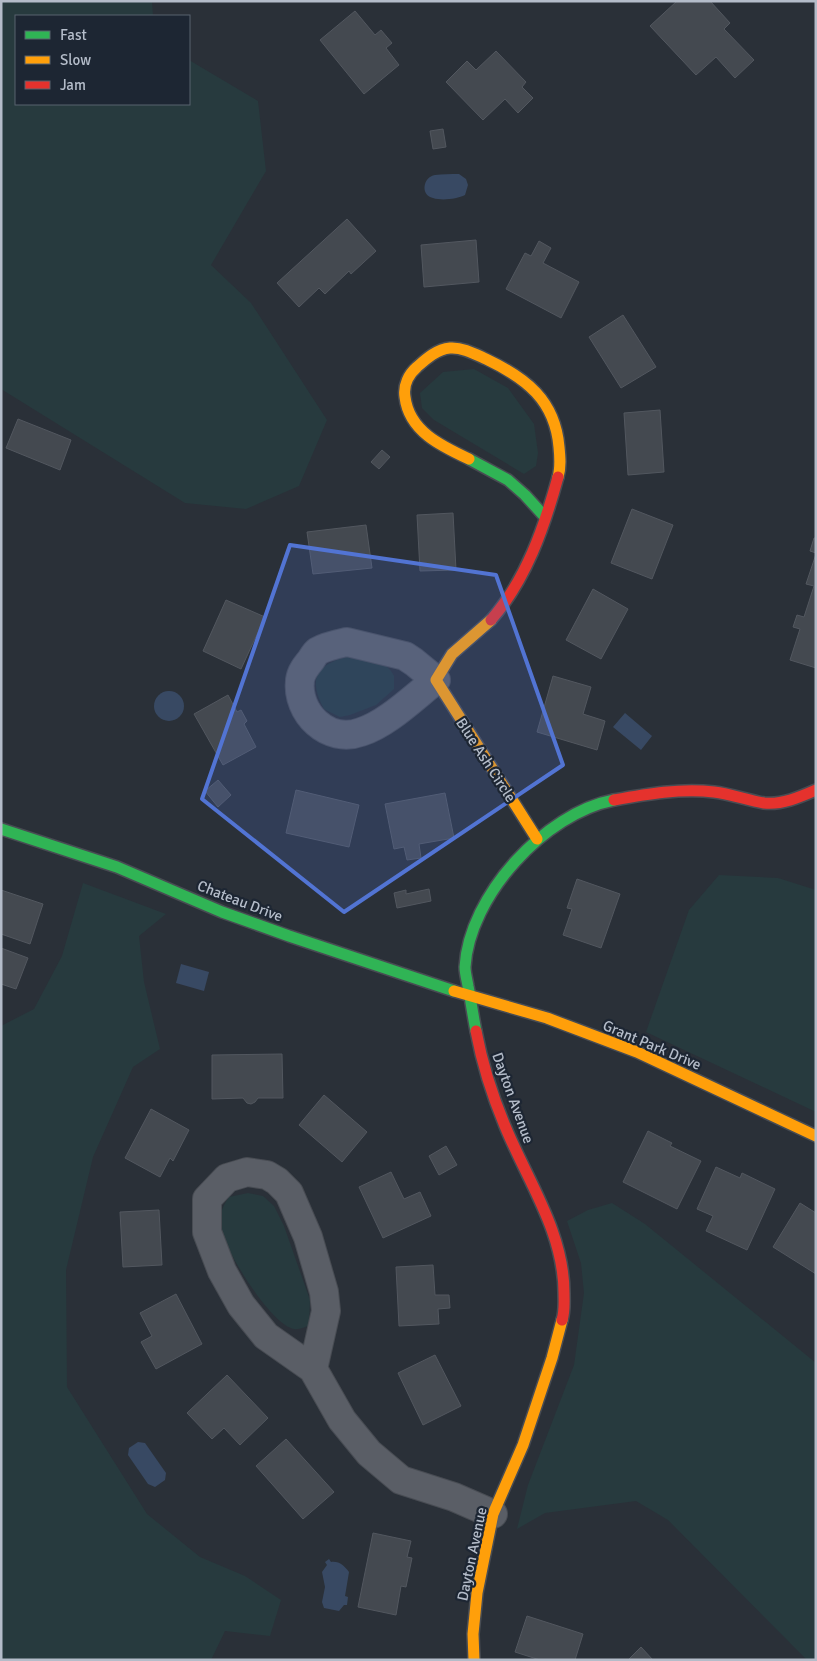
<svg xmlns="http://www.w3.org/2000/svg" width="817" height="1661" font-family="Signika,sans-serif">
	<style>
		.green { fill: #273a3e }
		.water { fill: #384963 }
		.building { fill: #444950; stroke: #52575f }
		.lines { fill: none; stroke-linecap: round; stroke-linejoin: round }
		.street-casing { stroke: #484c53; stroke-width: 30 }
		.fast-casing { stroke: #484c53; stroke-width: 14 }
		.slow-casing { stroke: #484c53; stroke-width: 14 }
		.jam-casing { stroke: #484c53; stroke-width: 14 }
		.street { stroke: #5a5e66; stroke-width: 28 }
		.fast { stroke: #30b455; stroke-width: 11 }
		.slow { stroke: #ff9f0a; stroke-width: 11 }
		.jam { stroke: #e5322d; stroke-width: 11 }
		.marked { fill: #5274d3; fill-opacity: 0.2; stroke: #5274d3; stroke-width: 4; stroke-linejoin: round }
		.labels { text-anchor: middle; stroke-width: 4.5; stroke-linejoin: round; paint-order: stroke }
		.street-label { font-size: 15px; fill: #b4bcc9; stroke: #1d2633 }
	</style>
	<rect width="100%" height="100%" fill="#2a3038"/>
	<g class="green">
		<polygon points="1,1 152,1 153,16 16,16 16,104 189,104 189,60 258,101 266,171 211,265 251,303 327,420 299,486 246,509 185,503 1,389"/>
		<polygon points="474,369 508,388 534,424 538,453 536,466 524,474 434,420 422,408 420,393 443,372"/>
		<path d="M349 656 383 663 391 671 394 676V689L376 705 350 715 340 717 324 709C307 677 317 665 349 656Z"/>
		<polygon points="719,875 778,878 816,890 816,1112 646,1032 689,910"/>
		<polygon points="83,883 166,914 139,936 144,982 160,1049 133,1067 93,1157 66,1270 67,1387 147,1514 200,1557 245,1576 281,1600 270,1636 225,1631 211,1660 1,1659 1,1026 34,1009 62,956"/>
		<path d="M248 1193 263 1196 274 1206 284 1226 310 1300 309 1326C304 1327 299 1330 294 1329 271 1325 226 1252 221 1229 218 1217 222 1207 229 1197Z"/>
		<polygon points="612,1203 645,1224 816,1363 816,1660 807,1660 668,1520 636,1501 545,1513 517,1529 528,1485 574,1365 584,1293 581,1263 567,1221 588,1210"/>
	</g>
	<g class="water">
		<path d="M459 174 466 179 468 185 465 195C457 199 442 201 433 198 420 195 423 177 435 175 442 174 451 174 459 174Z"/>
		<circle cx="169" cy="706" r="15"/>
		<polygon points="625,713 652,736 641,750 613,727"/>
		<polygon points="181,964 209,972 204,991 176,983"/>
		<polygon points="138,1442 145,1443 166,1473 165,1480 155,1487 148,1484 128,1455 129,1448"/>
		<path d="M329 1559 331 1562C340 1561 344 1566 349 1572L345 1596 348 1597 347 1605H344L339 1611 324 1608 322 1602 325 1587 322 1572 327 1565 325 1562Z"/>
	</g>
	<g class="building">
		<polygon points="677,1 710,1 730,23 724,29 754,60 735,78 716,57 696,75 650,26"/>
		<polygon points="355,11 375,35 381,30 392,43 386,48 399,65 364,94 320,40"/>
		<polygon points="496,51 526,82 522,87 533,98 518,113 505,99 483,120 446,82 467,61 476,70"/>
		<polygon points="443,129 446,147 433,149 430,131"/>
		<polygon points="347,219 376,251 351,274 349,271 325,294 319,288 299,307 277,283"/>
		<polygon points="476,240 479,282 424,287 421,245"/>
		<polygon points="539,241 551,248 543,263 579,282 561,318 506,289 525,253 531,256"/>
		<polygon points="623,315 656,367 621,388 589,337"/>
		<polygon points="660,410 664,472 628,475 624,413"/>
		<polygon points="18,419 71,440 60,470 6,448"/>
		<polygon points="382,450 390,457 379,469 371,462"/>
		<polygon points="632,509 673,525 652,579 611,563"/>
		<polygon points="453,513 456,570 420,571 417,515"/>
		<polygon points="366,525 372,568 313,574 307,532"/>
		<polygon points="814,538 816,538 816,553 810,551"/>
		<polygon points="816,554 816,668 790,660 800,629 793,627 797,615 804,617 814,586 806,584"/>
		<polygon points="593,589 628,609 601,659 566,640"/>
		<polygon points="226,600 265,617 241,669 203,651"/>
		<polygon points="553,676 591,687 583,714 605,721 597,750 537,732"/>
		<polygon points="228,695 237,712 241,710 247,721 244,724 256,747 223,765 194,714"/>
		<polygon points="218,780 231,795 218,807 205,791"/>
		<polygon points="296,790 359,805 349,847 286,833"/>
		<polygon points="445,793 454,838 419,844 421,858 407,860 404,847 394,849 385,804"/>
		<polygon points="577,879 620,894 601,948 563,935 572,909 567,908"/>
		<polygon points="429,889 431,901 397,908 394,893 406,890 406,894"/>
		<polygon points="1,890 43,904 30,944 1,934"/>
		<polygon points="1,948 28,958 16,989 1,984"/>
		<polygon points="282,1054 283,1098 258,1098 255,1102 251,1104 247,1103 243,1098 212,1099 212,1055"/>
		<polygon points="324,1095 367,1132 342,1162 299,1125"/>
		<polygon points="151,1109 189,1130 173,1161 170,1158 160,1177 125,1158"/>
		<polygon points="648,1131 672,1143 670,1146 701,1161 677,1209 623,1182"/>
		<polygon points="446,1146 457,1165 439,1175 429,1156"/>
		<polygon points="716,1167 740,1178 742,1173 775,1189 747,1250 706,1231 713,1216 697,1209"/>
		<polygon points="391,1172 404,1199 420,1192 431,1216 383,1238 359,1187"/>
		<polygon points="800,1203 816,1213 816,1274 773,1247"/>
		<polygon points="159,1210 162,1265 123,1267 120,1212"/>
		<polygon points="433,1265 435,1295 449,1295 450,1308 438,1309 439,1324 399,1326 396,1267"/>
		<polygon points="176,1294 202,1344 156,1369 141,1342 152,1336 140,1313"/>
		<polygon points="435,1355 461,1406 423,1425 398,1373"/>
		<polygon points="227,1375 268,1418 240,1445 224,1428 212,1439 187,1413"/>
		<polygon points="286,1439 334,1492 303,1519 256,1466"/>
		<polygon points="373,1533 411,1541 407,1557 412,1558 406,1587 401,1586 396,1615 358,1607"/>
		<polygon points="527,1616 583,1634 575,1660 540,1660 515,1652"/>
		<polygon points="641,1647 653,1660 628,1660"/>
	</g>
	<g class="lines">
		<defs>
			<g id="street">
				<path d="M347 642 405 656 414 662 436 680C414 697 387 724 361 732 328 744 296 713 300 680 301 672 306 666 311 660 313 657 315 653 318 651 327 646 338 644 347 642Z"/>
				<polyline points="313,1369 266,1336 241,1305 222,1271 207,1232 207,1199 227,1178 247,1172 267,1175 277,1181 289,1193 308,1237 324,1292 326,1311 313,1369 342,1420 369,1453 401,1480 454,1497 493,1514"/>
			</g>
			<g id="fast">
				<polyline points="469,459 508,480 525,495 545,517"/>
				<polyline points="1,829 117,867 222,912 289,936 454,991"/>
				<path d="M476 1031C473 1016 471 1001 468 986 467 980 465 973 465 967 469 896 545 813 614 800"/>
			</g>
			<g id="slow">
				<path d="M469 459C441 446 409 431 405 397 403 385 409 374 417 367 426 359 437 349 450 348 462 347 475 354 486 359 526 378 555 400 559 447 560 457 561 467 558 477"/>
				<polyline points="491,620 452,654 436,680 537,839"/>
				<polyline points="454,991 547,1018 637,1052 816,1136"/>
				<polyline points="474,1660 473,1634 477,1593 493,1514 523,1445 552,1358 562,1320"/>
			</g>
			<g id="jam">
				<path d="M491 620C526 580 544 528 558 477"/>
				<path d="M614 800C647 794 681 788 714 792 731 794 747 800 764 803 782 805 800 797 816 790"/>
				<path d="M476 1031C482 1063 492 1095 505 1126 527 1180 564 1232 564 1293 564 1302 565 1311 562 1320"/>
			</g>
		</defs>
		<use href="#street" class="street-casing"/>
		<use href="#fast" class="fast-casing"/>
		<use href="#slow" class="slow-casing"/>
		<use href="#jam" class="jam-casing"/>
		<use href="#street" class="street"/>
		<use href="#fast" class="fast"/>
		<use href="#slow" class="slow"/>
		<use href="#jam" class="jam"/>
	</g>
	<path class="marked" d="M290 545 496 575 563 765 344 912 202 799Z"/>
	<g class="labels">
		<g class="street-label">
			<text transform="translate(486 760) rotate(57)" y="5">Blue Ash Circle</text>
			<text transform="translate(240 901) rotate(21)" y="5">Chateau Drive</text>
			<text transform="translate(652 1045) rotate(23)" y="5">Grant Park Drive</text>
			<text transform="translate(513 1098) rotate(70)" y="5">Dayton Avenue</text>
			<text transform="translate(472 1554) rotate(-78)" y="5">Dayton Avenue</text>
		</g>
	</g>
	<rect width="817" height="1661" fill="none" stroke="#b4bcc9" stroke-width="5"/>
	<rect x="15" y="15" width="175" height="90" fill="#1d2633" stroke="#59626f"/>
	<rect x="25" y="31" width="25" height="8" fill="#30b455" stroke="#59626f"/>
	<text x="60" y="40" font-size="15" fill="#b4bcc9">Fast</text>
	<rect x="25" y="56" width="25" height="8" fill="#ff9f0a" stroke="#59626f"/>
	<text x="60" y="65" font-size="15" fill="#b4bcc9">Slow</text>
	<rect x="25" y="81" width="25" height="8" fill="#e5322d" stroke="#59626f"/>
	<text x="60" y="90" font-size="15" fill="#b4bcc9">Jam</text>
</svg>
